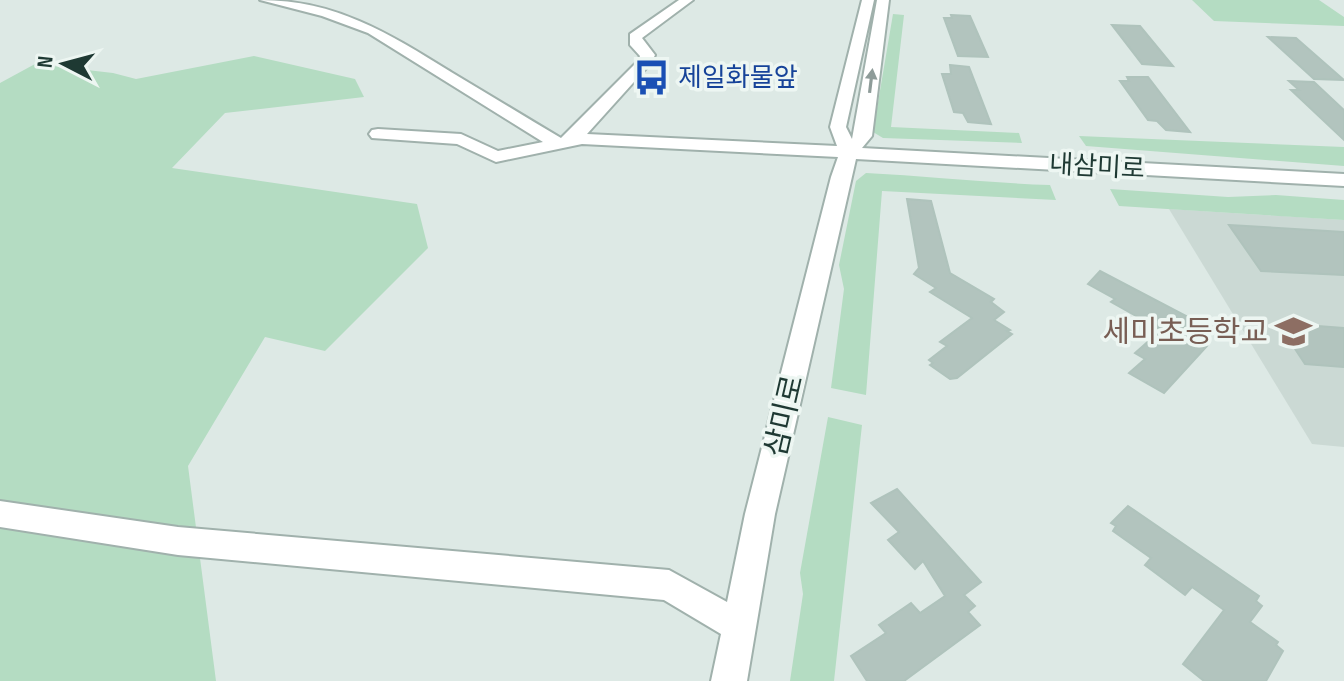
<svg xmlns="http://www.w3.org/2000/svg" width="1344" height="681" font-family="'Sofia Sans Condensed','Noto Sans KR',sans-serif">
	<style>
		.built { fill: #cbd9d4 }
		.green { fill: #b4dcc2 }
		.building { fill: #b2c4be; stroke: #afc3bc; stroke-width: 2 }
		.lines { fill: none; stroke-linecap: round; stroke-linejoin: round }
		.minor-casing { stroke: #a0b1ac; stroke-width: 4 }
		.minor { fill: #fff; fill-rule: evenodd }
		.oneway { fill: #8e9c99 }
		.labels { text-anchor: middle; stroke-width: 7; stroke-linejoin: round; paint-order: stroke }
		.far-transit-label { font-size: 26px; fill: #164399; stroke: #edf6f2; text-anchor: start }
		.far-street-label { font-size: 26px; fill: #1e3933; stroke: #edf6f2 }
		.education-label { font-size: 30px; fill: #785e54; stroke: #edf6f2; text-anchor: end }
		.street-label { font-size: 30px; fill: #1e3933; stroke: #edf6f2 }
	</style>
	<rect width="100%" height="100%" fill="#dde9e5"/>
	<polygon class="built" points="1169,209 1344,220 1344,447 1312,444"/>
	<g class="green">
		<polygon points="1192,0 1319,0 1344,17 1344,26 1214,21"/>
		<polygon points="893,14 904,15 891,127 1019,133 1022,143 883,138 873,132"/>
		<polygon points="254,56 355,79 364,97 225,113 172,168 417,204 428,248 325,351 265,337 188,466 216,681 0,681 0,83 35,64 113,73 136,79"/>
		<polygon points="1079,136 1344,147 1344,166 1086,146"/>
		<path d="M866 173C928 176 988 183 1050 185L1056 200 882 191 866 395 831 388 844 289 839 265 856 181Z"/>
		<polygon points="1110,189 1228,197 1276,195 1344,200 1344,220 1119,206"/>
		<polygon points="828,417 862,425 834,681 790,681 803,594 800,573"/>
	</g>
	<g class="building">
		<polygon points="951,15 970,16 988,57 958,56 944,18 952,18"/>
		<polygon points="1112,25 1140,26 1173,66 1142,64"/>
		<polygon points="1268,37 1296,38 1344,80 1314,79"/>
		<polygon points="950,65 969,67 991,124 968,122 963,113 954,112 942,74 951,74"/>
		<polygon points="1127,77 1148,77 1190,132 1166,130 1157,121 1148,120 1120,81 1129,81"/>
		<polygon points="1289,81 1314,82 1344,110 1344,140 1291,90 1299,90"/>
		<polygon points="907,199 931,201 950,273 994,299 991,302 1004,312 994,320 1010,330 1007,331 1012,334 957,378 950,379 930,365 933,363 929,360 947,346 940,342 972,318 930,292 936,288 914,274 919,268"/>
		<polygon points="1229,225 1344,232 1344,275 1261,271"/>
		<polygon points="1100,271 1192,319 1189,321 1194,324 1184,332 1207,346 1164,393 1129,373 1145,359 1135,353 1161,330 1111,302 1115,299 1088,284"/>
		<polygon points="1278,323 1344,328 1344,367 1305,364"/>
		<polygon points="897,489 981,582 964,595 975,606 968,612 980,625 904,681 867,681 851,656 886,633 879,625 911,603 920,613 945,596 923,561 915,569 888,540 899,532 871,503"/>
		<polygon points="1128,506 1259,596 1256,601 1262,606 1250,622 1278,642 1276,645 1283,651 1266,681 1204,681 1183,664 1224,610 1192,587 1185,595 1145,565 1151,558 1113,531 1116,526 1111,523"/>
	</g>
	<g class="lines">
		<defs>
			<path id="minor" d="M260 0C336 0 388 33 451 72 488 94 524 116 561 138L638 61 640 56 630 45V34L679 0H693L642 38 655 55 651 63 587 134 837 146 830 127 862 0H874L846 127 852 139 877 0H889L872 136 862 148 1344 174V186L856 159 775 514 747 681H711L721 634 664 600 178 555 0 527V501L178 527 669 570 727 602 745 514 831 177 838 157 582 144 496 162 457 144 372 138 369 134 372 130 378 129 461 134 498 151 543 142 368 33 322 16Z"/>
		</defs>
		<use href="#minor" class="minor-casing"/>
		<use href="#minor" class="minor"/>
	</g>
	<defs><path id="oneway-solid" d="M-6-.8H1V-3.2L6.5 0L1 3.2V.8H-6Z" transform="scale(2)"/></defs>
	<use class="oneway" href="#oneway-solid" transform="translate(871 81) rotate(-83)"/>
	<defs>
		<symbol id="bus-bare" viewBox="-9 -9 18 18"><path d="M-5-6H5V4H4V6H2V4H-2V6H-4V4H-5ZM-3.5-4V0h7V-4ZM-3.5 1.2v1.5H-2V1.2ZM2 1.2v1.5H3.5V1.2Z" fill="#1a4fb4" stroke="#edf6f2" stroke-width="2.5" paint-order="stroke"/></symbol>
		<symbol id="school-bare" viewBox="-9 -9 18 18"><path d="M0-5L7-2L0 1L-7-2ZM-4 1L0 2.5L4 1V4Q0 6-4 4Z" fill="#8d6e63" stroke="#edf6f2" stroke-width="2.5" paint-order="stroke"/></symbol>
	</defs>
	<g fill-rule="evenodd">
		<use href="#bus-bare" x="626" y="52" width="51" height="51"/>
		<use href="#school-bare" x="1268" y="306" width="51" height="51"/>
	</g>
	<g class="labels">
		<g class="far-transit-label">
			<text x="678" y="86">제일화물앞</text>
		</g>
		<g class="far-street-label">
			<text transform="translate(1097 166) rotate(3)" y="9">내삼미로</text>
		</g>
		<g class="education-label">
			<text x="1268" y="342">세미초등학교</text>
		</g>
		<g class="street-label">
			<text transform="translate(784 416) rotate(-77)" y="10">삼미로</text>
		</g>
	</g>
	<g transform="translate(64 64) rotate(276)" stroke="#edf6f2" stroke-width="6" paint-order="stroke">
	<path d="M0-6L14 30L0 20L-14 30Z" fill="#1e3933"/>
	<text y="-12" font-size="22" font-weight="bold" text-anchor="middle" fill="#1e3933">N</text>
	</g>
</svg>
